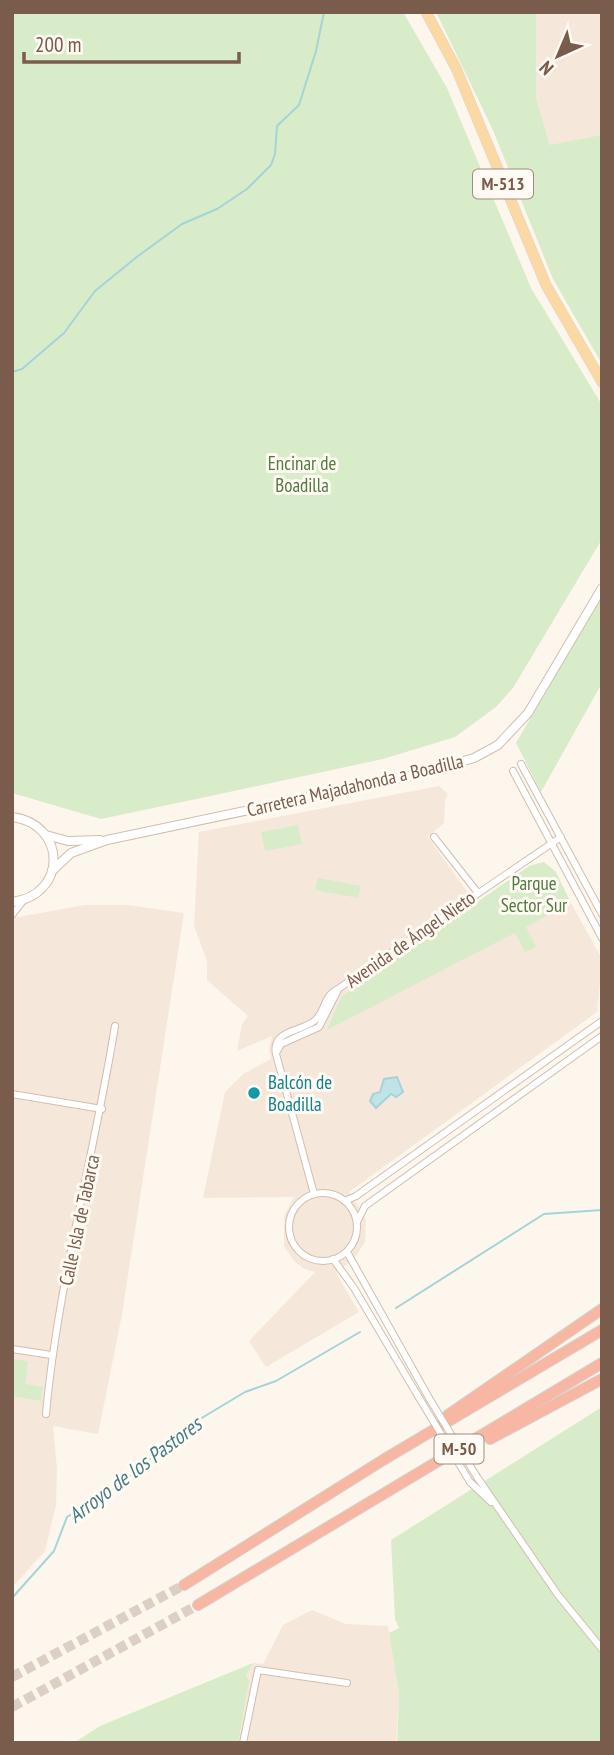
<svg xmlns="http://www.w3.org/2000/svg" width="614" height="1755" font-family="'PT Sans Narrow',sans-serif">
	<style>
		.residential { fill: #f5e8da }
		.green { fill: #d8ecc9 }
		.water { fill: #bfe3e8; stroke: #a5d3da; stroke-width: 2 }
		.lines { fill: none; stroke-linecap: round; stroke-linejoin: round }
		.stream { stroke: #a5d3da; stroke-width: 2 }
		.motorway-tunnel { stroke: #dcd0c4; stroke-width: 10; stroke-dasharray: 10 5; stroke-linecap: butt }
		.minor-casing { stroke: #d1beb0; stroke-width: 8 }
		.tertiary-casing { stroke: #d1beb0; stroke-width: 10 }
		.primary-casing { stroke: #dad1cd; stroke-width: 11 }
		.motorway-casing { stroke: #dad1cd; stroke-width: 12 }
		.minor { stroke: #fff; stroke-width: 6 }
		.tertiary { stroke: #fff; stroke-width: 8 }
		.primary { stroke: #fbd9a5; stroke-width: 10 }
		.motorway { stroke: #f7b7a3; stroke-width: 10 }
		.minor-bridge-casing { stroke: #d1beb0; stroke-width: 8; stroke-linecap: butt }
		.minor-bridge { stroke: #fff; stroke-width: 6 }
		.culture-dot { fill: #0f9aa8; stroke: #fffaf3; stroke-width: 2.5 }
		.labels { text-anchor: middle; stroke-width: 6; stroke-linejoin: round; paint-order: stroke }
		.shield { fill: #fffaf3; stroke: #a28b7f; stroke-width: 2 }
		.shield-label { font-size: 18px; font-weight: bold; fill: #7a5c4d }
		.park-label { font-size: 19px; fill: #537a41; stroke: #fffaf3 }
		.street-label { font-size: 19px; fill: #7a5c4d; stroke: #fffaf3 }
		.culture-label { font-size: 19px; fill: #0d838f; stroke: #fffaf3; text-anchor: start }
		.water-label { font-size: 21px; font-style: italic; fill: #437c86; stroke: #fffaf3 }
	</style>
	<rect width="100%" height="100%" fill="#fdf6ec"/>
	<g class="residential">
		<polygon points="536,12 602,12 602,313 536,99"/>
		<polygon points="439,786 448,794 445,800 444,823 428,837 476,904 341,997 328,1029 571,903 602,959 597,1012 349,1192 366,1219 365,1242 354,1259 336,1273 359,1312 266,1367 249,1341 315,1272 306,1270 294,1261 284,1246 284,1216 294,1197 203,1198 225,1092 243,1074 271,1059 269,1049 272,1036 237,1051 242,1024 248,1016 207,980 207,961 194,926 199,832"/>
		<polygon points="84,905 128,905 184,913 122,1314 98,1434 53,1426 57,1469 56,1505 45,1551 12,1587 12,915 19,917"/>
		<polygon points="312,1610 346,1624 388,1626 399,1693 396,1743 238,1743 247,1670 253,1663 263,1664 283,1625"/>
	</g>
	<g class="green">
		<polygon points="12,12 403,12 447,88 531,288 602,405 602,539 513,688 496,707 455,737 383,759 201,798 101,819 12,793"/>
		<polygon points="436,12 536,12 536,98 550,145 602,135 602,364 553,279 492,128"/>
		<polygon points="602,596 602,683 541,792 516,743"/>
		<polygon points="298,825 302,844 265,851 261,832"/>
		<polygon points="544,862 556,872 571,903 526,927 536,947 525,952 515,933 327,1030 341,997 529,866"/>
		<polygon points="318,878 361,886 358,898 315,890"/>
		<polygon points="12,1359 28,1361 25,1384 43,1387 41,1401 12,1396"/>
		<polygon points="602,1407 602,1743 397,1743 399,1693 389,1633 399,1628 395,1619 391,1540"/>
		<polygon points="253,1663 246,1675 249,1681 238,1743 74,1743 100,1726"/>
	</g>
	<polygon class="water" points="397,1077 403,1092 396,1097 391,1094 376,1108 370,1101 373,1094 380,1092 384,1079"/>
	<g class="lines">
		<g class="stream">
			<polyline points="12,372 22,369 64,333 95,291 138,256 182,224 217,209 247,189 271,165 275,154 277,126 299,105 316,51 324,12"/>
			<polyline points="396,1308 544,1214 602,1210"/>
			<polyline points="12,1598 54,1551 67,1517 121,1484 190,1425 245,1392 276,1381 360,1332"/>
		</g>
		<g class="motorway-tunnel">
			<polyline points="12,1677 184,1585"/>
			<polyline points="12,1707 198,1605"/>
		</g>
		<defs>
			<g id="minor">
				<polyline points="521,764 602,914"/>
				<polyline points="513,771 602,938"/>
				<polyline points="434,837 478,893"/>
				<polyline points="12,915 23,901"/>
				<polyline points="276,1053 281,1044 319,1027 338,990"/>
				<polyline points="12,1094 102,1109"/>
				<circle cx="323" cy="1227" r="34"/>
				<path d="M314 1194 276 1054C271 1030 301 1032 314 1021 324 1014 323 1001 332 993L561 837"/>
				<polyline points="345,1201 356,1196 602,1021"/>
				<polyline points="357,1222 365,1206 602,1036"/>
				<polyline points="347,1252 429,1398"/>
				<polyline points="333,1259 354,1288 418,1396"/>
				<polyline points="12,1349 51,1355"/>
				<path d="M46 1414C58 1283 94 1156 115 1026"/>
				<polyline points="477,1477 558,1595 602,1649"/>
				<polyline points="470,1482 491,1502"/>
				<polyline points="243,1743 258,1670 347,1683"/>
			</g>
			<g id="tertiary">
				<path d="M12 817C67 824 68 895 12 902"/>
				<polyline points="46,835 68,841 100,840"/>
				<polyline points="52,871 71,853 107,840 410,776 474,758 498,745 528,713 602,588"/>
			</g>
			<polyline id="primary" points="426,12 456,68 546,285 602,382"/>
			<g id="motorway">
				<polyline points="448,1415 602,1309"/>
				<polyline points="490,1439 602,1379"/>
				<polyline points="184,1585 383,1460 602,1330"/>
				<polyline points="198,1605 602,1363"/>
			</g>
		</defs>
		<use href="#minor" class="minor-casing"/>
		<use href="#tertiary" class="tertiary-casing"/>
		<use href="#primary" class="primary-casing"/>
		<use href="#motorway" class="motorway-casing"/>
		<use href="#minor" class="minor"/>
		<use href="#tertiary" class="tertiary"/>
		<use href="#primary" class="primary"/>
		<use href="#motorway" class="motorway"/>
		<defs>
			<g id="minor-bridge">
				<polyline points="418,1396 470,1482"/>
				<polyline points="429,1398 477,1477"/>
			</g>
		</defs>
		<use href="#minor-bridge" class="minor-bridge-casing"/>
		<use href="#minor-bridge" class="minor-bridge"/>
	</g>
	<circle class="culture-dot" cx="254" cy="1093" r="7"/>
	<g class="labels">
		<g class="shield">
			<rect x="473" y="169.5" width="60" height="29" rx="5"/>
			<rect x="434.5" y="1434.5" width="49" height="29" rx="5"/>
		</g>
		<g class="shield-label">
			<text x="503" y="190">M-513</text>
			<text x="459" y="1455">M-50</text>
		</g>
		<g class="park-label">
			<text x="302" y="470">Encinar de<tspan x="302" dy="22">Boadilla</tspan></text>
			<text x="534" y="890">Parque<tspan x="534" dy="22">Sector Sur</tspan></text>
		</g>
		<g class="street-label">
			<text transform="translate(355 785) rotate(-13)" y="7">Carretera Majadahonda a Boadilla</text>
			<text transform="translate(410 939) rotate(-35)" y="7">Avenida de Ángel Nieto</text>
			<text transform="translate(79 1220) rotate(-78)" y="7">Calle Isla de Tabarca</text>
		</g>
		<g class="culture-label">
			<text x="268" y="1089">Balcón de<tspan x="268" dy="22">Boadilla</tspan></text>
		</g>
		<g class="water-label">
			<text transform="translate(135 1470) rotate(-37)" y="7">Arroyo de los Pastores</text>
		</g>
	</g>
	<rect width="614" height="1755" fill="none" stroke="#7a5c4d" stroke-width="28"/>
	<g transform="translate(558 56) rotate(224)" stroke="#fffaf3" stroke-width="5" paint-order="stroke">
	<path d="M0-5L12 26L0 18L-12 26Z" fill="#7a5c4d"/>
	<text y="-10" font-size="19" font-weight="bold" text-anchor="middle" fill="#7a5c4d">N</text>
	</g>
	<path d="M24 52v10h215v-10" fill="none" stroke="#7a5c4d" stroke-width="3.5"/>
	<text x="35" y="52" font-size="21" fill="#7a5c4d" stroke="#fffaf3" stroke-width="5" paint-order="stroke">200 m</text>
</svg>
